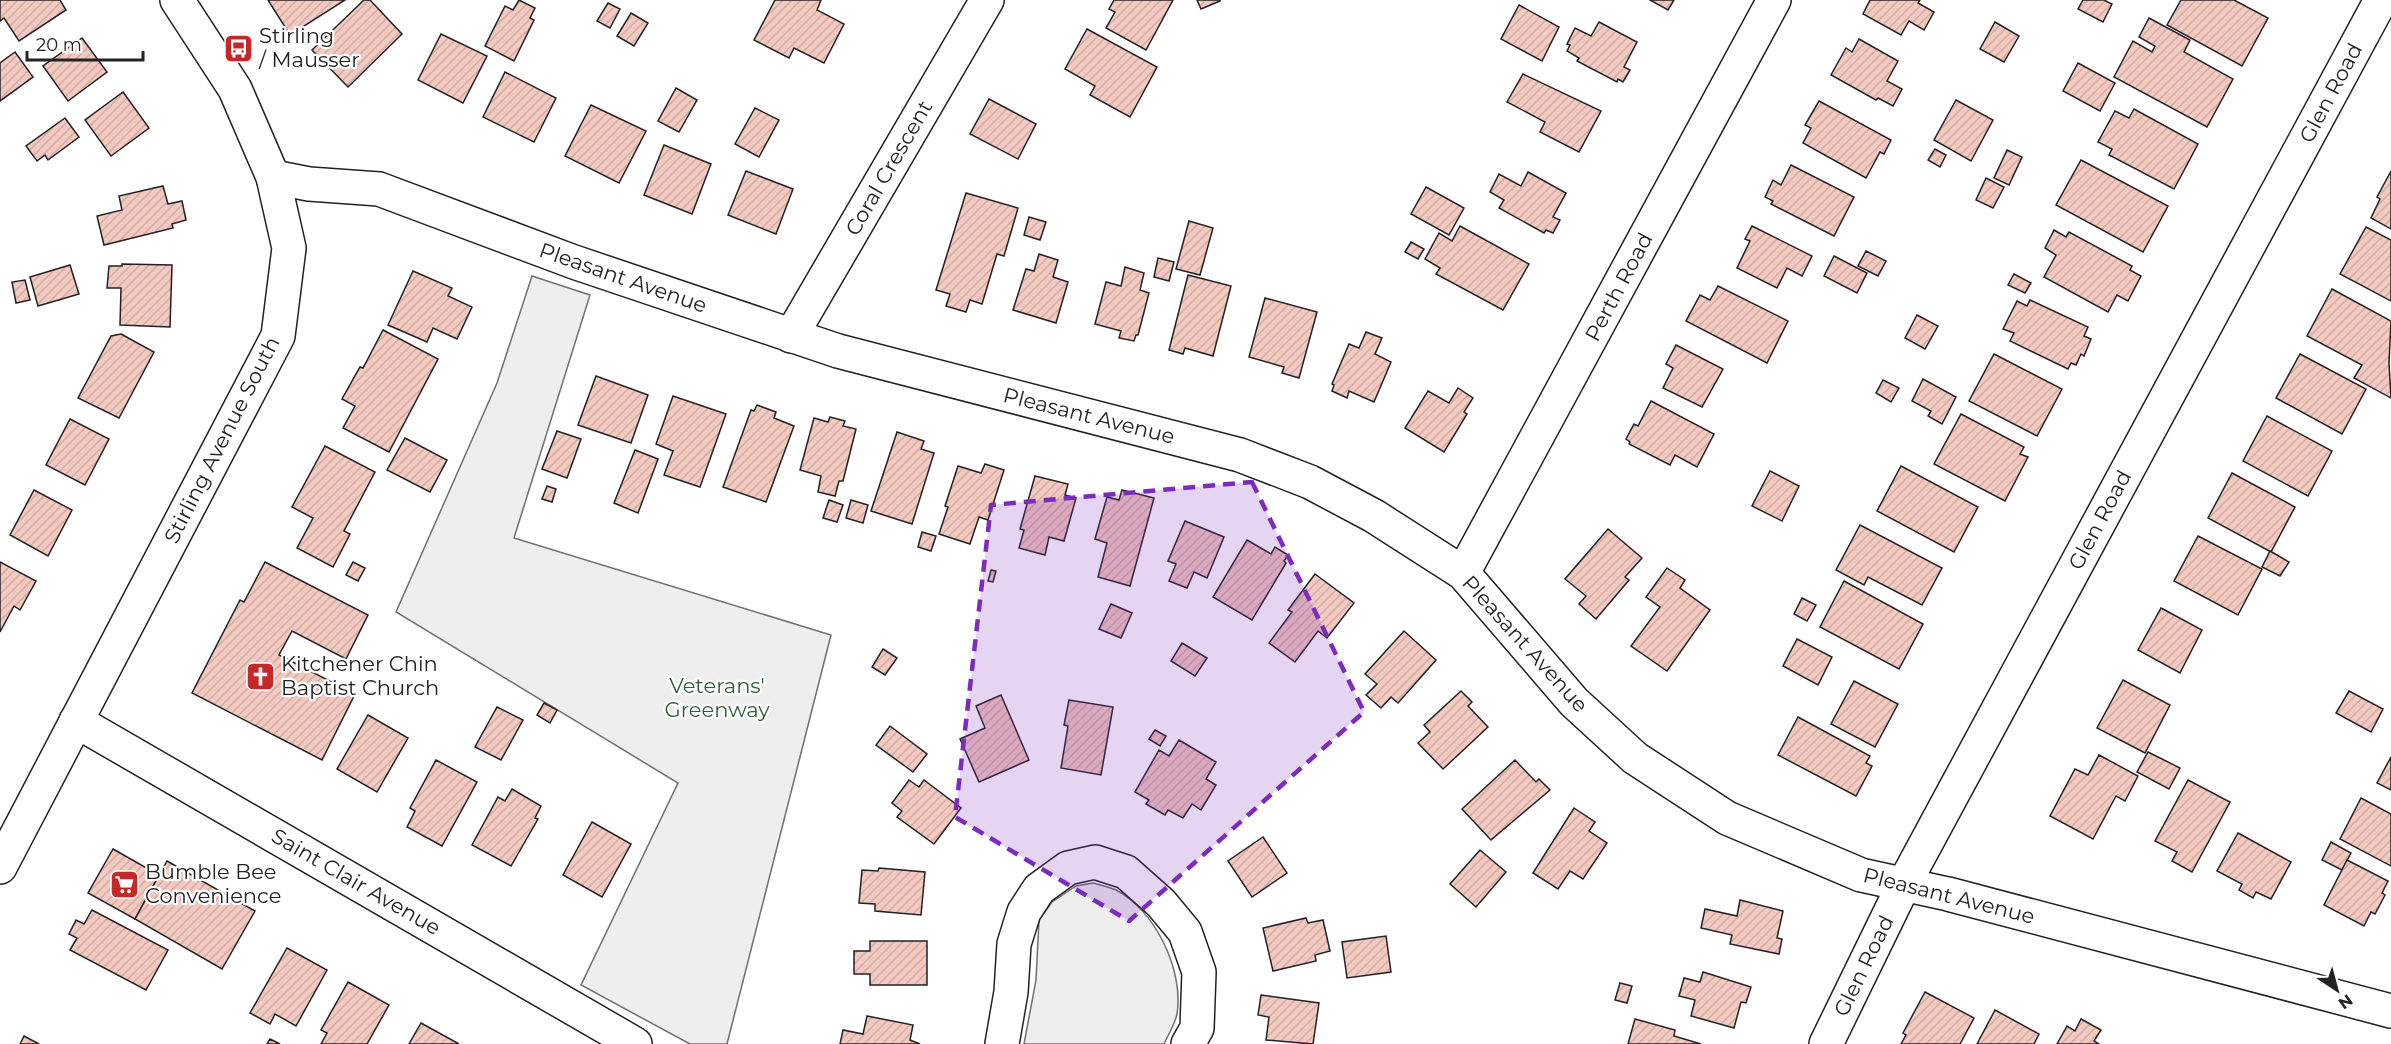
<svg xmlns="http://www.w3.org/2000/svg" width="2391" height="1044" font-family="Montserrat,sans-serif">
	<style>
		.green { fill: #eee; stroke: #6f6f6f; stroke-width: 1.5 }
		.building { fill: url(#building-hatch); stroke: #222; stroke-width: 1.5 }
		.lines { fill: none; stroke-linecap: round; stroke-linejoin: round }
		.street-casing { stroke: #222; stroke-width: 36 }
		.secondary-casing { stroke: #222; stroke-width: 36 }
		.street { stroke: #fff; stroke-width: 33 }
		.secondary { stroke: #fff; stroke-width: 33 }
		.marked { fill: #7b2cbf; fill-opacity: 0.2; stroke: #7b2cbf; stroke-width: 4.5; stroke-dasharray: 12 8; stroke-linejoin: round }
		.labels { text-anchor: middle; stroke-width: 4.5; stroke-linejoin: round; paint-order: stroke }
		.poi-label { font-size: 21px; fill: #222; stroke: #fff; text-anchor: start }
		.street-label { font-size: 21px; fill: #222; stroke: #fff }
		.park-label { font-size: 21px; fill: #2f5e38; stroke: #fff }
	</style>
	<defs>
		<pattern id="building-hatch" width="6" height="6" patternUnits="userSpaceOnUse" patternTransform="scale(1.5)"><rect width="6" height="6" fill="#f3c9c0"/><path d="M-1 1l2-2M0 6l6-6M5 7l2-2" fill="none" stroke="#d0aca5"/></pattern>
	</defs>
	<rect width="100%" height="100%" fill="#fff"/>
	<g class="green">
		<polygon points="532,276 590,295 514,538 831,635 727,1044 690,1044 581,985 678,783 396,612 497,383"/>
		<path d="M1093 883C1101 885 1109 887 1116 890 1155 910 1184 970 1177 1014 1175 1024 1168 1035 1164 1044H1024L1036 980 1039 920 1052 902 1076 886Z"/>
	</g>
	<g class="building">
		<polygon points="0,0 60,0 66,10 19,41 4,18 0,21"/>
		<polygon points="268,0 345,0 290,35"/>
		<polygon points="364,0 370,0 402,34 348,87 312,50"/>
		<polygon points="519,0 535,8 530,18 534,20 514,61 485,46 505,6 513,10"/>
		<polygon points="775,0 821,0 817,10 844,24 824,63 794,48 789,58 754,40"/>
		<polygon points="1114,0 1173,0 1146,50 1106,28 1115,12 1109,9"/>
		<polygon points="1197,0 1220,0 1220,1 1201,9"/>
		<polygon points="1650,0 1674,0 1668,10"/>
		<polygon points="1870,0 1920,0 1918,3 1934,12 1924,30 1909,21 1901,35 1863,14"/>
		<polygon points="2083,0 2104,0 2112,4 2103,22 2078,9"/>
		<polygon points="2181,0 2234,0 2268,18 2242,66 2167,25"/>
		<polygon points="608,3 620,9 610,28 597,21"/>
		<polygon points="1519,5 1559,27 1542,61 1501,39"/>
		<polygon points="631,13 648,23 634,46 617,36"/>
		<polygon points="2149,18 2190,40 2184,52 2233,79 2207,127 2114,77 2133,41 2152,52 2155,46 2139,37"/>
		<polygon points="1599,22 1637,42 1624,67 1630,70 1623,82 1618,79 1617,82 1577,61 1579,58 1567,51 1570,45 1567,44 1575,28 1591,36"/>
		<polygon points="1995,22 2019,36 2004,62 1980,49"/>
		<polygon points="1087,29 1157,67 1130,117 1090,95 1095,86 1065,69"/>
		<polygon points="441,34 487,56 463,103 418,80"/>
		<polygon points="82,38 107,72 68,101 43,66"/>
		<polygon points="1859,39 1898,61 1887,81 1902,89 1893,106 1878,98 1876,100 1831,75 1846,48 1852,52"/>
		<polygon points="15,52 33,77 0,101 0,63"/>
		<polygon points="2078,63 2115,83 2100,111 2063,91"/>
		<polygon points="505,72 556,98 534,142 483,117"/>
		<polygon points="1523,74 1601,111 1579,152 1540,132 1545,122 1507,102"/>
		<polygon points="676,88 697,100 679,132 658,121"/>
		<polygon points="123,92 149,128 111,156 85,120"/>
		<polygon points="989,99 1036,124 1018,159 970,134"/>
		<polygon points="1956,100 1993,120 1971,161 1934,140"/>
		<polygon points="1819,101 1891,140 1884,154 1880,152 1866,178 1803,143 1811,128 1805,125"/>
		<polygon points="591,105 646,131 619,183 565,156"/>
		<polygon points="755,108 779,120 759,157 735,144"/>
		<polygon points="2134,109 2198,144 2174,189 2109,155 2112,149 2098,142 2115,111 2129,118"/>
		<polygon points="65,118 79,137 48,160 45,155 37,161 26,146"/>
		<polygon points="664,145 711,164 692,214 644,195"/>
		<polygon points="1935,149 1946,155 1940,167 1928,160"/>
		<polygon points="2007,150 2022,157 2009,185 1994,178"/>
		<polygon points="2081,160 2168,206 2143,252 2056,205"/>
		<polygon points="1791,165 1854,197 1834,236 1771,204 1773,201 1765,197 1773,180 1781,185"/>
		<polygon points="746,171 793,189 776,234 728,215"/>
		<polygon points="2391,171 2391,229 2371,218 2380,199 2377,197"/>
		<polygon points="1528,172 1566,193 1553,217 1560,220 1553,233 1546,230 1544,233 1499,208 1504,200 1490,192 1499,174 1521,186"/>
		<polygon points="1986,178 2004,187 1993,208 1976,200"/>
		<polygon points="163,186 168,204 182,201 186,220 172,224 173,228 104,245 97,216 122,210 119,196"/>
		<polygon points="1426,187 1464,208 1449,235 1411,214"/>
		<polygon points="966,193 1018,208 1004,256 997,254 982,304 970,300 966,312 946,306 950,294 936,290"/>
		<polygon points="1029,217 1046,222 1040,240 1024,235"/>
		<polygon points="1189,221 1213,228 1200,275 1176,269"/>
		<polygon points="1460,226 1529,264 1503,310 1436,274 1440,268 1425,259 1439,233 1452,241"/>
		<polygon points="1752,226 1812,256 1802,276 1787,268 1777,288 1737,268 1750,241 1745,239"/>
		<polygon points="2366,227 2391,240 2391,301 2340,274"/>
		<polygon points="2054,230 2066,237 2069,232 2132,266 2130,270 2141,276 2128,301 2117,295 2108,312 2044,277 2056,255 2045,248"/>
		<polygon points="1411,242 1424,249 1418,259 1405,252"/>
		<polygon points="1866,251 1886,261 1878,276 1858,266"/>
		<polygon points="1039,254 1058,260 1053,277 1068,282 1056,323 1013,310 1026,269 1034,271"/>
		<polygon points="1834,256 1867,273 1857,293 1824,276"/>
		<polygon points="1158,258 1174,262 1169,281 1154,277"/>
		<polygon points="122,264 172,265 170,327 120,325 121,288 107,288 109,266 122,266"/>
		<polygon points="70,265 79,294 38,306 30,277"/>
		<polygon points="1125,267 1144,273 1140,290 1149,293 1138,335 1136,335 1134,341 1119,338 1121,331 1095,324 1106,282 1121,286"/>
		<polygon points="413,271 452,288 448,296 472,307 457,339 433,328 427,342 388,325"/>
		<polygon points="2014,274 2031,283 2025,293 2008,285"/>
		<polygon points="1188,275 1231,286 1213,356 1185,348 1183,354 1169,350"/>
		<polygon points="25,280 30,300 16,303 12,282"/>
		<polygon points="1718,286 1788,321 1767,363 1686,321 1700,295 1710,300"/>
		<polygon points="2332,289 2391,321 2389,363 2391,398 2354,378 2362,365 2307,336"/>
		<polygon points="1265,298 1317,312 1299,378 1282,373 1284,367 1249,357"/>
		<polygon points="2030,300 2088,327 2084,336 2091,339 2084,356 2081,354 2076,365 2071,363 2068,369 2010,341 2014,333 2003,329 2017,301 2027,306"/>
		<polygon points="1917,315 1938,326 1925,349 1905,338"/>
		<polygon points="383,330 438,359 389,452 343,428 355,406 342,399 360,367 363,368"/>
		<polygon points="1366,332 1382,338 1375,354 1391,362 1374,402 1349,391 1347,398 1332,391 1334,385 1332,384 1349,344 1359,348"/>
		<polygon points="121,334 154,352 119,418 78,398 111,336"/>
		<polygon points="1676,345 1723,369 1702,407 1663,388 1673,368 1666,364"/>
		<polygon points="1994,354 2062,389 2037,436 1969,401"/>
		<polygon points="2300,354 2366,389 2342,434 2276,398"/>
		<polygon points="596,376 648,395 631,443 578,425"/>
		<polygon points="1923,379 1956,397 1942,424 1928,416 1931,411 1912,401"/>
		<polygon points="1883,380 1899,388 1891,402 1876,393"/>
		<polygon points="1458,388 1473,398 1464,412 1467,414 1444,452 1405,428 1428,391 1449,403"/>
		<polygon points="673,396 726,414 700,487 664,475 673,451 656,444"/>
		<polygon points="1651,401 1714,434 1697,467 1675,455 1670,465 1629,444 1630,442 1626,439 1634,424 1638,426"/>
		<polygon points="757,405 776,412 774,418 794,426 766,502 723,487 751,410 754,411"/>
		<polygon points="1961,414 2024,447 2020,454 2028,457 2005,501 1934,464"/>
		<polygon points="2267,416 2332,451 2308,496 2243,461"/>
		<polygon points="830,417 845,421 843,426 856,429 843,481 839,481 835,496 818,492 821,476 800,470 814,418 828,422"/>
		<polygon points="70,419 109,439 85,485 46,465"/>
		<polygon points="557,431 581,439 567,478 542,469"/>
		<polygon points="897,432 924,441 921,449 934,453 912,524 871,511"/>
		<polygon points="405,438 447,460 430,492 387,470"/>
		<polygon points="325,446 375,472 344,531 350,534 333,567 297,548 313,518 292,507"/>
		<polygon points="635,450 658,459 638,513 614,503"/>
		<polygon points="985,464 1004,470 988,520 979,517 970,544 939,534 948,507 945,506 958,466 981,473"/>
		<polygon points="1901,466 1978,507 1954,552 1877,511"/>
		<polygon points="1770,471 1799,486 1782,521 1752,506"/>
		<polygon points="2232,473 2295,507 2271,552 2208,518"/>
		<polygon points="1035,476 1068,484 1065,495 1076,498 1064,541 1049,537 1045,555 1019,548 1024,530 1020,529"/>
		<polygon points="547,486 556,489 552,502 542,499"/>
		<polygon points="34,490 72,510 48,556 10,535"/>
		<polygon points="1122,490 1154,498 1130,586 1098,577 1107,543 1095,539 1107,497 1119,500"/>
		<polygon points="829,500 843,505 837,522 823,518"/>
		<polygon points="851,500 868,505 863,523 846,518"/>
		<polygon points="1185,521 1224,537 1207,578 1194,572 1187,588 1169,581 1176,564 1168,561"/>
		<polygon points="1860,525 1942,568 1922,605 1868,577 1864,585 1836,570"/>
		<polygon points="1608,529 1642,558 1625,577 1629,580 1596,619 1579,604 1586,596 1565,579"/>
		<polygon points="922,532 936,536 931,551 918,547"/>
		<polygon points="2198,536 2262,569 2238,615 2174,581"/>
		<polygon points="1247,540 1271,554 1275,547 1288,555 1284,561 1286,563 1252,620 1213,597"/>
		<polygon points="2270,551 2289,562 2280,576 2262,567"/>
		<polygon points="0,562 36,581 20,610 14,606 0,632"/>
		<polygon points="265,562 368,615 346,659 292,631 279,655 355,694 322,760 192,693 240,600 244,602"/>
		<polygon points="353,562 365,568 358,581 346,575"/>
		<polygon points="1667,568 1685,580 1680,588 1710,610 1667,671 1631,646 1660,607 1646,597"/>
		<polygon points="991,570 996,571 993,582 988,581"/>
		<polygon points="1315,574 1354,603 1327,638 1318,631 1295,662 1269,643 1292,612 1288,610"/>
		<polygon points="1844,581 1923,624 1899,669 1820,627"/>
		<polygon points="1802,598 1816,605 1807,621 1794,614"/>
		<polygon points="1111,604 1132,613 1121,638 1099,629"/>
		<polygon points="2161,608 2202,630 2180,673 2138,650"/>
		<polygon points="1404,631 1436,660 1398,703 1391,697 1381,708 1366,695 1377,684 1365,674"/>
		<polygon points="1797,639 1832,657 1818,685 1783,666"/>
		<polygon points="1182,643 1207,658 1195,676 1171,661"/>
		<polygon points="883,649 897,658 885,675 872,667"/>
		<polygon points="2123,680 2170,705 2145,753 2097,728"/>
		<polygon points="1854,681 1898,704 1875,747 1831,724"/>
		<polygon points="1461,691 1472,702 1468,706 1488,727 1443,769 1418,743 1430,732 1424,725"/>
		<polygon points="2349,691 2383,709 2371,732 2336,713"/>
		<polygon points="1001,695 1029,760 979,782 960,739 985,728 976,706"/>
		<polygon points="1069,700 1113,707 1101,775 1061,768 1068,726 1064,725"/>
		<polygon points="544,703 557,710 550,723 537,715"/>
		<polygon points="497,707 523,720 501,760 475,747"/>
		<polygon points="368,715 408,738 377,792 337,769"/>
		<polygon points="1798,717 1870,756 1866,763 1872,766 1856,796 1778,755"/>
		<polygon points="890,726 927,754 913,772 876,745"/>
		<polygon points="1155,730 1166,736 1160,746 1149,739"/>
		<polygon points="1179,740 1216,762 1206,779 1216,785 1201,810 1192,804 1183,818 1168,810 1165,815 1146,804 1149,800 1135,792 1159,750 1169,756"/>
		<polygon points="2148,752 2180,768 2169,789 2137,772"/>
		<polygon points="2099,755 2138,776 2125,801 2116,796 2093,839 2050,816 2075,769 2088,775"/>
		<polygon points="2391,757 2391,790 2377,783"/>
		<polygon points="436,760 477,782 442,846 407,827 415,811 410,808"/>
		<polygon points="1515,760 1536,782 1539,779 1550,790 1491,840 1462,809"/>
		<polygon points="909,780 919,787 924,780 961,808 934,844 897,817 902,811 892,803"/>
		<polygon points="2188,780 2230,802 2192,872 2172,861 2177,852 2155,841"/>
		<polygon points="512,789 541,806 535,818 538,819 511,866 472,845 498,797 505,801"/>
		<polygon points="2361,798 2391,814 2391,866 2340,839"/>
		<polygon points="1574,808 1595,822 1589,831 1607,843 1583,879 1570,871 1558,889 1533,873"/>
		<polygon points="592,822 631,844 602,897 563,875"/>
		<polygon points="2238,833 2291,862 2271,899 2256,892 2253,898 2239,890 2242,884 2217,871"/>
		<polygon points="1263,837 1287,873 1252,897 1228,861"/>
		<polygon points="2331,842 2351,853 2342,870 2322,860"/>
		<polygon points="113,849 159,875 135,919 88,893"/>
		<polygon points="1480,850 1506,872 1476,907 1450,884"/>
		<polygon points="2347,860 2388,881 2382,893 2385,895 2375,914 2371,912 2364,926 2324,905"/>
		<polygon points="167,861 255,911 222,969 135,919"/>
		<polygon points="879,868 925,872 921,915 875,911 875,904 859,903 862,870 878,871"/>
		<polygon points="1740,900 1783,911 1777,938 1782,939 1779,954 1730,944 1732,935 1701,928 1705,909 1737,916"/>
		<polygon points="92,910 168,950 146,990 70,950 77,938 69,934 76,920 84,924"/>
		<polygon points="1306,918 1308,923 1323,920 1330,951 1315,955 1316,961 1273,971 1263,928"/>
		<polygon points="1386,936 1391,972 1347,978 1342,942"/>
		<polygon points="870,941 927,941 927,985 870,985 870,974 854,974 854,951 870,951"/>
		<polygon points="287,948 327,970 296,1026 275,1014 270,1024 250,1013"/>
		<polygon points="1703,972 1751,987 1746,1003 1741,1002 1734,1028 1691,1016 1695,1000 1679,996 1684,978 1700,982"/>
		<polygon points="348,982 389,1005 367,1044 321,1044 327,1033 321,1030"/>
		<polygon points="1620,983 1632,986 1627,1003 1615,1000"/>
		<polygon points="1925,992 1974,1018 1960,1044 1901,1044 1906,1035 1903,1033"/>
		<polygon points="1261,995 1319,1003 1313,1044 1266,1040 1269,1017 1258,1015"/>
		<polygon points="1995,1010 2039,1034 2034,1044 1977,1044"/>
		<polygon points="867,1016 913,1025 910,1040 920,1044 840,1044 843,1030 863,1034"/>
		<polygon points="1635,1019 1675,1030 1674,1036 1701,1044 1628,1044"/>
		<polygon points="2081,1019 2101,1030 2094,1041 2099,1044 2057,1044 2067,1026 2075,1031"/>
		<polygon points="421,1023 459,1044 409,1044"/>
		<polygon points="24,1036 39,1044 20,1044"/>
		<polygon points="270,1039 280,1044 267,1044"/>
	</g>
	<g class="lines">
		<defs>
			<g id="street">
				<polyline points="273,177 309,184 379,189 574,262 838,351 1240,455 1310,482 1374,516 1463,573 1574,702 1635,758 1727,818 1861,875 1948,894 2391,1011"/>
				<polyline points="791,336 987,0"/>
				<polyline points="1463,573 1774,0"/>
				<polyline points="76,721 635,1044"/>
				<polyline points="1002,1044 1011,992 1014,944 1024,912 1039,889 1068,868 1095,862 1126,872 1161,903 1185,932 1199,972 1197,1028 1188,1044"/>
				<polyline points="1826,1044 1904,884 2381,0"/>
			</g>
			<polyline id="secondary" points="0,867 278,336 289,248 273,177 235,89 177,0"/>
		</defs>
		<use href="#street" class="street-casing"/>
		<use href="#secondary" class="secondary-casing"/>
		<use href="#street" class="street"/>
		<use href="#secondary" class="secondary"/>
	</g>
	<path class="marked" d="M1252 482 1364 712 1129 921 955 817 991 505Z"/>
	<defs>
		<symbol id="bus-square" viewBox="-11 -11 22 22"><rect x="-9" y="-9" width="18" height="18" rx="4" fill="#c62828" stroke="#fff"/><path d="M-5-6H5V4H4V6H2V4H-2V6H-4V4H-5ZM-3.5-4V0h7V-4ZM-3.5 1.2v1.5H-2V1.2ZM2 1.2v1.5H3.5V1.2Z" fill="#fff"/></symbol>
		<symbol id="church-square" viewBox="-11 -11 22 22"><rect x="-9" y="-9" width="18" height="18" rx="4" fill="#c62828" stroke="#fff"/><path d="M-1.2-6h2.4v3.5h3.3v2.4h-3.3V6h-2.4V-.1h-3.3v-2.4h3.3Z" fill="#fff"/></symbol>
		<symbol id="supermarket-square" viewBox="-11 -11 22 22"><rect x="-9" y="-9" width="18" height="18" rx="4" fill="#c62828" stroke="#fff"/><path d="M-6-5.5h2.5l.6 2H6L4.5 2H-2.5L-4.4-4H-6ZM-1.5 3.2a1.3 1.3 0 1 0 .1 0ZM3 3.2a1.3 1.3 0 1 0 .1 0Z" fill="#fff"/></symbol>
	</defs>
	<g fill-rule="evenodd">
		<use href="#bus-square" x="222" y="32" width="33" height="33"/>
		<use href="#church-square" x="244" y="660" width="33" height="33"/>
		<use href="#supermarket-square" x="108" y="868" width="33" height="33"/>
	</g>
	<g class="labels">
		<g class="poi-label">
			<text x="259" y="43">Stirling<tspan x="259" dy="24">/ Mausser</tspan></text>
			<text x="281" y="671">Kitchener Chin<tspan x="281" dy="24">Baptist Church</tspan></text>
			<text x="145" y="879">Bumble Bee<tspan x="145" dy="24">Convenience</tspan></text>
		</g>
		<g class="street-label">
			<text transform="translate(2331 93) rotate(-62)" y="7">Glen Road</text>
			<text transform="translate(889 168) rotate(-60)" y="7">Coral Crescent</text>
			<text transform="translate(623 278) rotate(19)" y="7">Pleasant Avenue</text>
			<text transform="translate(1619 287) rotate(-62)" y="7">Perth Road</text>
			<text transform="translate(1089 416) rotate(14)" y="7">Pleasant Avenue</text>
			<text transform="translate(222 440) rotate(-63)" y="7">Stirling Avenue South</text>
			<text transform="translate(2100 520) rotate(-62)" y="7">Glen Road</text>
			<text transform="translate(1525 644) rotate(48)" y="7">Pleasant Avenue</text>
			<text transform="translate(356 882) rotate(30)" y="7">Saint Clair Avenue</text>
			<text transform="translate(1949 896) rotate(14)" y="7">Pleasant Avenue</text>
			<text transform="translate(1864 966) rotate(-64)" y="7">Glen Road</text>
		</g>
		<g class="park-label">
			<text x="717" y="693">Veterans'<tspan x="717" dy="24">Greenway</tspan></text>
		</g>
	</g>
	<g transform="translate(2337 990) rotate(144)" stroke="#ffffff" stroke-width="4.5" paint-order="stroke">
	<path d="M0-4.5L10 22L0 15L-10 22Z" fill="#222222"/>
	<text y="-9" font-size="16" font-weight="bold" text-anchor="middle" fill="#222222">N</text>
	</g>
	<path d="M27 51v9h116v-9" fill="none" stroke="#222222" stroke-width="3"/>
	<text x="36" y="51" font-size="18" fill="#222222" stroke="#ffffff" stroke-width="4.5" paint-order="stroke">20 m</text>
</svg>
